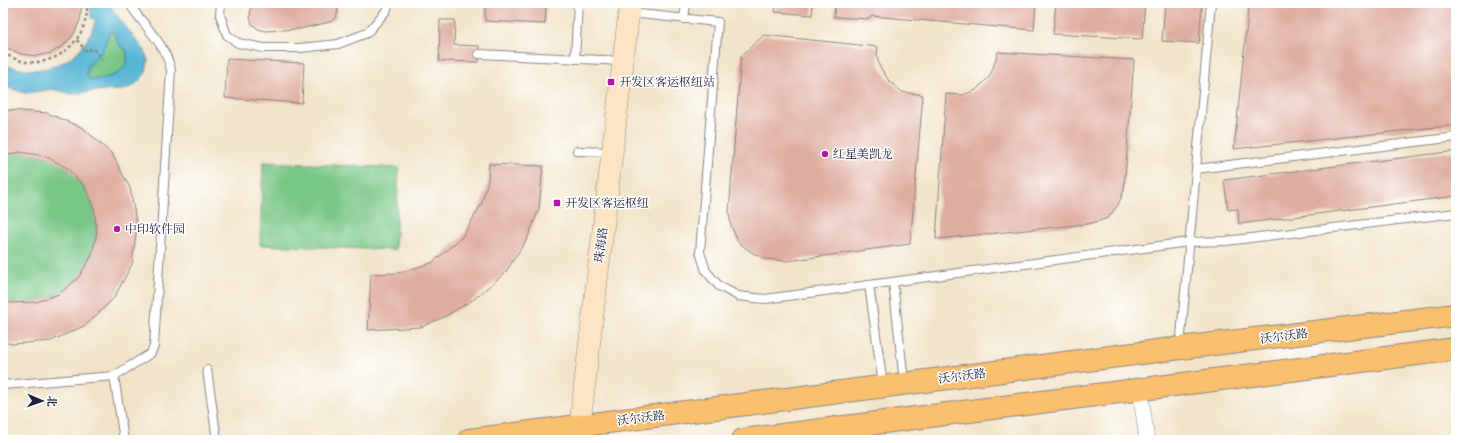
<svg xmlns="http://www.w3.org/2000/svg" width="1459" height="443" font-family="'Sorts Mill Goudy','Noto Serif SC',serif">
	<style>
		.green { fill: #79c787; stroke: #4e7461 }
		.water { fill: #56b6d4; stroke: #3c6c88; fill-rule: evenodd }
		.building { fill: #dfaea0 }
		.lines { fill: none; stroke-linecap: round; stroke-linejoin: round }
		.service-casing { stroke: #8a8382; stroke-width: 10 }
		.minor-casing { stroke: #8a8382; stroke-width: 16 }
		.secondary-casing { stroke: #8a8382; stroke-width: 22 }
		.trunk-casing { stroke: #8a8382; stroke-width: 24 }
		.path { stroke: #8a8382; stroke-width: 2.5; stroke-dasharray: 3 3; stroke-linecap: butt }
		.service { stroke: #fff; stroke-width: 8 }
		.minor { stroke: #fff; stroke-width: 15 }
		.secondary { stroke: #fde5c4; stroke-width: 21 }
		.trunk { stroke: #f9bf6c; stroke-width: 22 }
		.poi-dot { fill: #b5179e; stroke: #fff; stroke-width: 1.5 }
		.labels { text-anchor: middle; stroke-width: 3; stroke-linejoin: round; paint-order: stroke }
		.poi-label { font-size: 12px; fill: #22223b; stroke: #fff; text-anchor: start }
		.street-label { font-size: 12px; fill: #22223b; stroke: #fff }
	</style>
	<rect width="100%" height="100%" fill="#fff"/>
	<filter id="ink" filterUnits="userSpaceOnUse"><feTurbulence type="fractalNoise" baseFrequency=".025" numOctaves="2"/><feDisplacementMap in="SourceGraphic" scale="8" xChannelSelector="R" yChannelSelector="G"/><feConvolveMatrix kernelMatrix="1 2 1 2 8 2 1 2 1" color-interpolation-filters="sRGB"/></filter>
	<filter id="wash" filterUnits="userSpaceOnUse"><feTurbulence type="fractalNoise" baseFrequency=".012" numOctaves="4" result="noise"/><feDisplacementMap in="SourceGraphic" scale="16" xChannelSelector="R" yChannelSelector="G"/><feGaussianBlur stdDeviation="0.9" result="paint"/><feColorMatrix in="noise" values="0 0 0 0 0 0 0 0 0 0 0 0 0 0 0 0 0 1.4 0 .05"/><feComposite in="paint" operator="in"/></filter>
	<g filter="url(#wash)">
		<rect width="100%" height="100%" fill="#f1e4c9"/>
		<g class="green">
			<path d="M111 32 115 33 120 46 126 50C132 73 107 80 89 79L87 76V67L96 59 102 51 109 34Z"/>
			<path d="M20 152C28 154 37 154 45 156 56 160 67 167 75 176 112 215 99 279 48 298 33 303 18 305 3 300V156Z"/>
			<polygon points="263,162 399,168 395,250 260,245"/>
		</g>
		<path class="water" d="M91 3H109L114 12 145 51 148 61 146 72 140 80 133 86 123 90 96 91 72 94 53 89 25 93 3 86V64C43 80 85 62 96 19L91 18ZM111 32 115 33C118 43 117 44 126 50 133 73 107 80 89 79L87 76V67L96 59 102 51 109 34Z"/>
		<g id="blocks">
			<g class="building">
				<polygon points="3,3 82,3 80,20 74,34 64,45 51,53 36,56 21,54 7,48 3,45"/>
				<polygon points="252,3 335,3 338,10 336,18 330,22 299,29 266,31 258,29 252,24 250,17"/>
				<polygon points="485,3 546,3 545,24 485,21"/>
				<polygon points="776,3 813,3 812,15 775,12"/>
				<polygon points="835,3 1036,3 1034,30 871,16 870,19 834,17"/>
				<polygon points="1056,3 1145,3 1142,39 1053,34"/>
				<polygon points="1165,3 1202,3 1199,43 1162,41"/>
				<polygon points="1249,3 1456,3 1456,125 1234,149"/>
				<polygon points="440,20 455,20 454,45 479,46 479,49 475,51 474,54 476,58 479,59 479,62 439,61"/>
				<polygon points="764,35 878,47 877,56 879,65 889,81 902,92 923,95 910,244 787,261 765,259 751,252 738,242 731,226 729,212 741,56"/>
				<polygon points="998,52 1134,60 1124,190 1118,205 1108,218 1099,221 1087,224 936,239 946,94 963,95 976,90 989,77 992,71"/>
				<polygon points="227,59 304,63 302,103 225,98"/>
				<polygon points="9,110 47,113 83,128 112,154 130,188 137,226 132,264 114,298 86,325 51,341 12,344 3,342 3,300 11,303 36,302 59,294 78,278 91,257 97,233 94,208 84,186 67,168 45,156 20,152 3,156 3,112"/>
				<polygon points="1456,151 1456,196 1239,224 1238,209 1228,210 1224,180"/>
				<polygon points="489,164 543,166 539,209 527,239 505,273 474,299 446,316 421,327 368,330 371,274 398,273 432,263 462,237 481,205 488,181"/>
			</g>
		</g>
	</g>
	<g filter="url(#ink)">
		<use href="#blocks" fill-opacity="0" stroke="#8a8382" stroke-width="1"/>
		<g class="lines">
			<defs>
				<g id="service">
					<polyline points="221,3 220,15 227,35 238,43 264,48 300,48 338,44 367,33 386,11 389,3"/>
					<polyline points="629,13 718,22 700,252 706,271 719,286 738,296 765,299 1189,242 1226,241 1456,213"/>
					<polyline points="684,19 686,3"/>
					<polyline points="479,54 623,61"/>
					<polyline points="575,59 578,3"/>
					<polyline points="577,151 611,152"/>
					<polyline points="1196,169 1456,137"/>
					<polyline points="893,282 904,382"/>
					<polyline points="869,285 883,385"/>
					<polyline points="1180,347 1211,3"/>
					<polyline points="207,370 217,440"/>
					<polyline points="114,376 124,440"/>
					<path d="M3 385 114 376 145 357 151 353 154 346 171 70C165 42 143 26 129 3"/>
				</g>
				<polyline id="minor" points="1140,389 1147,440"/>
				<polyline id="secondary" points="578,440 630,3"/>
				<g id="trunk">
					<polyline points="469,440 1180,348 1456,315"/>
					<polyline points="743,440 1456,349"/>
				</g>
			</defs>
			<use href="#service" class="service-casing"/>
			<use href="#minor" class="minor-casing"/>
			<use href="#secondary" class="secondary-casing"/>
			<use href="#trunk" class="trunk-casing"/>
			<g class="path">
				<polyline points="77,40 87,52 92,48 103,60"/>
				<path d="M3 52C40 80 90 47 87 3"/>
			</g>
			<use href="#service" class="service"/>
			<use href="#minor" class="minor"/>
			<use href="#secondary" class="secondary"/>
			<use href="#trunk" class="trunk"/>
		</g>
	</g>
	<g class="poi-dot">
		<rect x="607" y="78" width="8" height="8" rx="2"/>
		<circle cx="825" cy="154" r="4"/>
		<rect x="553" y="199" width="8" height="8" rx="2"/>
		<circle cx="117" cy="229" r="4"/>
	</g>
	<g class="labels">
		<g class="poi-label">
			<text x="619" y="86">开发区客运枢纽站</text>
			<text x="833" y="158">红星美凯龙</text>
			<text x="565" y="207">开发区客运枢纽</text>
			<text x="125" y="233">中印软件园</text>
		</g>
		<g class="street-label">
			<text transform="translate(601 245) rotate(-83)" y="4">珠海路</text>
			<text transform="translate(1284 336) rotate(-7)" y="4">沃尔沃路</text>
			<text transform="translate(962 376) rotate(-7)" y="4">沃尔沃路</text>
			<text transform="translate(641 418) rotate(-7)" y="4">沃尔沃路</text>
		</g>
	</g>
	<rect width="1459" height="443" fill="none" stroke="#fff" stroke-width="16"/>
	<g transform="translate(42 401) rotate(92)" stroke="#ffffff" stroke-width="3" paint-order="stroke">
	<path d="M0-3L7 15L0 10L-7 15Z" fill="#22223b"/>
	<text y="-6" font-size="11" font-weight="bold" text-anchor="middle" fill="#22223b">北</text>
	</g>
</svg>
